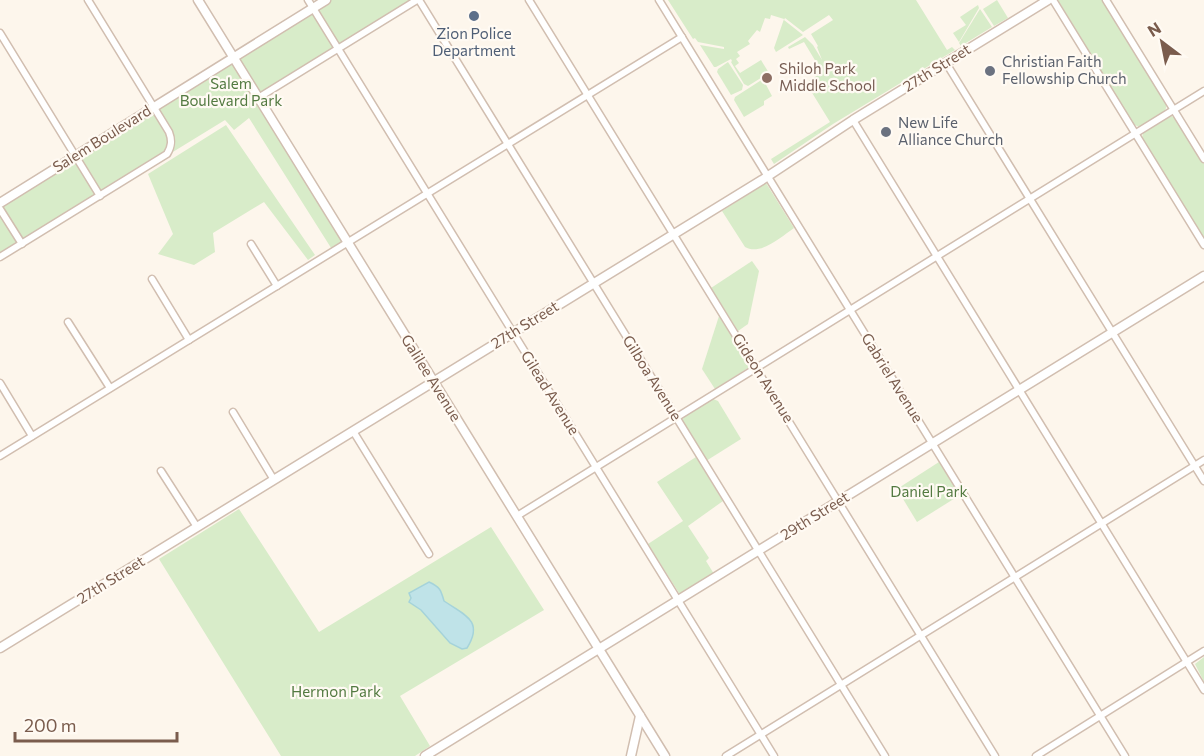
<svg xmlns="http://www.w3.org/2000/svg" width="1204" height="756" font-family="Commissioner,sans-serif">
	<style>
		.green { fill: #d8ecc9 }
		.water { fill: #bfe3e8; stroke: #a5d3da; stroke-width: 1.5 }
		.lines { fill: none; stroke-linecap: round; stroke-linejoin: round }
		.minor-casing { stroke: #d1beb0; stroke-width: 9 }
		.tertiary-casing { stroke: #d1beb0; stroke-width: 11 }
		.minor { stroke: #fff; stroke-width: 6 }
		.tertiary { stroke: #fff; stroke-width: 8 }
		.service-dot { fill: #5c6f8a; stroke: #fffaf3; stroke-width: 2 }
		.worship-dot { fill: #6b7280; stroke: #fffaf3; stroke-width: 2 }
		.education-dot { fill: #8d6e63; stroke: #fffaf3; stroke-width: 2 }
		.labels { text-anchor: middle; stroke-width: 4.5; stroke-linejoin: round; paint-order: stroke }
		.service-label { font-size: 15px; fill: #4e5e75; stroke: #fffaf3 }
		.worship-label { font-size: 15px; fill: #5b616d; stroke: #fffaf3; text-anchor: start }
		.street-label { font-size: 15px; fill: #7a5c4d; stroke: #fffaf3 }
		.education-label { font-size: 15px; fill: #785e54; stroke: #fffaf3; text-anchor: start }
		.park-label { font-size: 15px; fill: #537a41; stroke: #fffaf3 }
	</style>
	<rect width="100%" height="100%" fill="#fdf6ec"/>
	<g class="green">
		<polygon points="327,0 417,0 258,98 347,243 333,251 249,118 234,130 225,120 0,258 0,203"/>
		<polygon points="668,0 916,0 947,50 952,47 955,50 833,124 774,164 771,159 830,122 806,83 822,72 804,42 789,49 788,47 805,37 813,45 822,60 817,47 818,46 811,34 833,20 829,15 803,32 785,18 784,20 803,35 776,52 774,48 784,19 771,15 770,19 765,18 760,32 757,30 748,41 750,44 737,52 740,56 736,59 739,63 735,66 740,73 761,60 769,73 748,86 744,84 731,62 732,61 731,59 716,67 714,67 700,45 724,49 724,47 698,42 695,38 693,39"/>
		<polygon points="997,0 1008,18 994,26 983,9"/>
		<polygon points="1058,0 1102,0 1167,105 1165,111 1139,127 1133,124"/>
		<polygon points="978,5 979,8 959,42 953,33 966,25 960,17"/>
		<polygon points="980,9 992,27 961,46 959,43"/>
		<polygon points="728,62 743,85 742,90 731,95 717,72 718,69"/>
		<polygon points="763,79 772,96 764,101 764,105 744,117 734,100 735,97"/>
		<polygon points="1171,116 1176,118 1204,164 1204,240 1142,138 1143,133"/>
		<polygon points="226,125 315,255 308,260 264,202 213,233 215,252 194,265 158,254 173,234 148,174"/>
		<path d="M766 183 794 228C781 237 760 256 745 247L722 211Z"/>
		<polygon points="752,261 759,271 748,324 738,331 711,288"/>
		<polygon points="719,316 748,363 748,368 715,389 702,369"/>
		<polygon points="713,399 718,401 741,439 706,461 682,421 684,417"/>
		<polygon points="696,457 723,501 688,526 709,558 706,561 714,574 683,593 679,593 648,544 683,521 657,482"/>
		<polygon points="939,462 960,495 917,522 897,489"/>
		<polygon points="239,509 319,632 491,527 544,610 400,696 430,746 415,756 281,756 159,559"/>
		<polygon points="1204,657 1204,682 1195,664"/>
	</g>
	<path class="water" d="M429 582C440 587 441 590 444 601 465 615 484 621 467 648L462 649 450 643 421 610 409 602 411 598 409 593Z"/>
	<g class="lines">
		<defs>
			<g id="minor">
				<polyline points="308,0 774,756"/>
				<polyline points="419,0 885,756"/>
				<polyline points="529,0 995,756"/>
				<polyline points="659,0 1125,756"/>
				<polyline points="1053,0 1204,245"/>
				<polyline points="1106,0 1204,159"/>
				<polyline points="0,33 100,196"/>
				<polyline points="946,63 1204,481"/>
				<polyline points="258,98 417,0"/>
				<polyline points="853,120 1204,690"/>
				<polyline points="0,209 22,244"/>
				<polyline points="251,244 277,286"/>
				<path d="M0 257 167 154C172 146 172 140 169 132L88 0"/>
				<polyline points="152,279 189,340"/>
				<polyline points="68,322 110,388"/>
				<polyline points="0,383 32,436"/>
				<polyline points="233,412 274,480"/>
				<polyline points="353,431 429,554"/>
				<polyline points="0,456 682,37"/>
				<polyline points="161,471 197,527"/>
				<polyline points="517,516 1204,91"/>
				<polyline points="726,756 1204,460"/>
				<polyline points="1036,756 1204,651"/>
			</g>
			<g id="tertiary">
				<polyline points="198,0 665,756"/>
				<polyline points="0,203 326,0"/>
				<polyline points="0,648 762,180 853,120 1048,0"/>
				<polyline points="425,756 1204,276"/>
				<polyline points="631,756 640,716"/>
			</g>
		</defs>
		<use href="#minor" class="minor-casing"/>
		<use href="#tertiary" class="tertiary-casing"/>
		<use href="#minor" class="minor"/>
		<use href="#tertiary" class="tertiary"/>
	</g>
	<circle class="service-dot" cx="474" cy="16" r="6"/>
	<g class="worship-dot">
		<circle cx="990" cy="71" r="6"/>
		<circle cx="886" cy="132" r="6"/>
	</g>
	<circle class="education-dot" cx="767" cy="78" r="6"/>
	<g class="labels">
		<g class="service-label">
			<text x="474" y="39">Zion Police<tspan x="474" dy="17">Department</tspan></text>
		</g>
		<g class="worship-label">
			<text x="1002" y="67">Christian Faith<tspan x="1002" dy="17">Fellowship Church</tspan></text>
			<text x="898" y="128">New Life<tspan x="898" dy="17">Alliance Church</tspan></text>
		</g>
		<g class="street-label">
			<text transform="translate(937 68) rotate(-32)" y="5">27th Street</text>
			<text transform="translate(102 139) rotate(-32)" y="5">Salem Boulevard</text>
			<text transform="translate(525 325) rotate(-32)" y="5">27th Street</text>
			<text transform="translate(431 378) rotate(58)" y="5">Galilee Avenue</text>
			<text transform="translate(652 378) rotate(58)" y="5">Gilboa Avenue</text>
			<text transform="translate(763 378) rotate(58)" y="5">Gideon Avenue</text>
			<text transform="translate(892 378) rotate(58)" y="5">Gabriel Avenue</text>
			<text transform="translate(550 393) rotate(58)" y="5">Gilead Avenue</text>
			<text transform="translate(815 516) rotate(-32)" y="5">29th Street</text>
			<text transform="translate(111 580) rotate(-32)" y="5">27th Street</text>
		</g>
		<g class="education-label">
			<text x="779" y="74">Shiloh Park<tspan x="779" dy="17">Middle School</tspan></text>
		</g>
		<g class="park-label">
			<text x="231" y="89">Salem<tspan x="231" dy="17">Boulevard Park</tspan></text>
			<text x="929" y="497">Daniel Park</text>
			<text x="336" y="697">Hermon Park</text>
		</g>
	</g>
	<g transform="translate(1162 42) rotate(328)" stroke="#fffaf3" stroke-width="4.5" paint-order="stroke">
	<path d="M0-4.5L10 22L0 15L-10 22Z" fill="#7a5c4d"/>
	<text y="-9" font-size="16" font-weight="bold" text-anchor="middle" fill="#7a5c4d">N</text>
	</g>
	<path d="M15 732v9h162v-9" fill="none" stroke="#7a5c4d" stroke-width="3"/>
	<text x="24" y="732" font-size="18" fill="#7a5c4d" stroke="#fffaf3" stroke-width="4.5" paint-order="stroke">200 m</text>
</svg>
